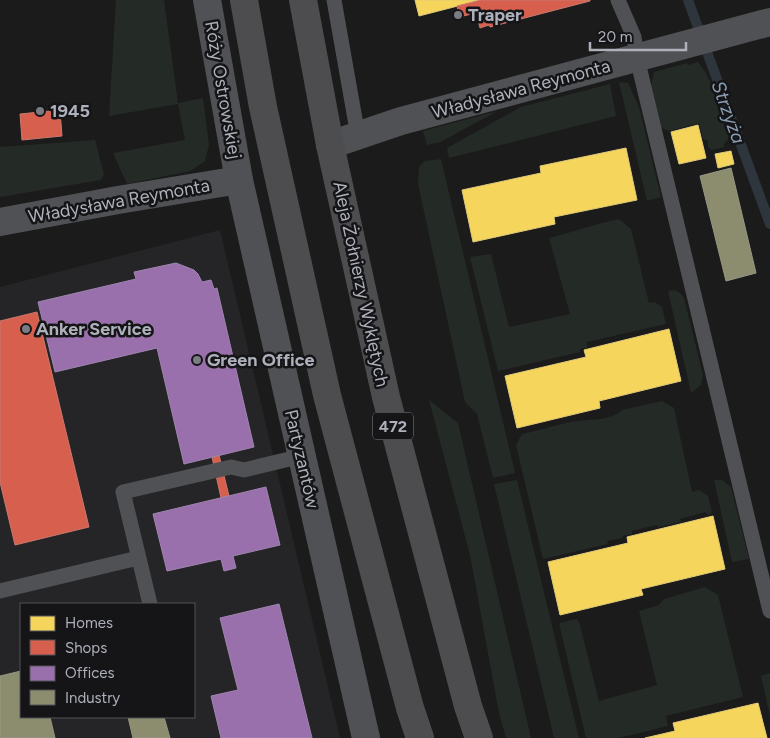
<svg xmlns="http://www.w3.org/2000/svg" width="770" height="738" font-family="Figtree,sans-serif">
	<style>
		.built { fill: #252527; fill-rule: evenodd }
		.green { fill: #242a25 }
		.homes { fill: #f6d55c; stroke: #e0ca78 }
		.shops { fill: #d6604d; stroke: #ca786e }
		.offices { fill: #9970ab; stroke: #9f84b0 }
		.industry { fill: #8c8c6e; stroke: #969785 }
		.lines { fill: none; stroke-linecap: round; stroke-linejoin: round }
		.stream { stroke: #2f353d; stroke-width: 10 }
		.lane { stroke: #505154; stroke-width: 15 }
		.street { stroke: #505154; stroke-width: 28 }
		.primary { stroke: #4d4d50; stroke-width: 28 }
		.poi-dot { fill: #7b7c83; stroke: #151517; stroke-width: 2 }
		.labels { text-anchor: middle; stroke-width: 5; stroke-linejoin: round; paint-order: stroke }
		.shield { fill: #151517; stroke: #80828a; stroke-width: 1 }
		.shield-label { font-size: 16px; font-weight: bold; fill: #aeb1bb }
		.poi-label { font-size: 18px; font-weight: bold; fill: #aeb1bb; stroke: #151517; text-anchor: start }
		.street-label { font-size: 18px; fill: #aeb1bb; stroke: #151517 }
		.water-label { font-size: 19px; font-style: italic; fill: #889db3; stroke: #151517 }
	</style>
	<rect width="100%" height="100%" fill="#1b1b1b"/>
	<path class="built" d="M220 230 340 738H0V287ZM21 604H194V717H21Z"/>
	<g class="green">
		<polygon points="116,0 164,0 178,103 203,98 209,145 205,161 190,171 127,184 113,153 185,140 178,104 109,116"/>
		<path d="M698 62C715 82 721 112 730 137L724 144V147L712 150 708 147V141L703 139 699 123 669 131 660 127 651 86 654 72 687 63 688 65Z"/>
		<polygon points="619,82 628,83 639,107 661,197 647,201"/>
		<polygon points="610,84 616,116 449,158 447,148 521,107"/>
		<polygon points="498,111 440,142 427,145 423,131"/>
		<polygon points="95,140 104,174 101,180 0,197 0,147"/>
		<polygon points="441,159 515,473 493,478 477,414 465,402 418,184 419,167 425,161"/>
		<path d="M619 219 631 229 649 303 655 302 662 307 666 324 587 342V348L580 349V352L498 371 470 257 491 254 509 327 570 314 549 238C573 232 594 224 619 219Z"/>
		<polygon points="674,290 680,293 684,298 703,375 701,385 691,393 668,291"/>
		<polygon points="429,400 458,423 531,738 506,738 499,713 470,555"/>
		<path d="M662 401 674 408 692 492 699 490 708 496 712 513 708 515 706 512 680 519 681 522 658 527 657 525 632 531V534L622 536 623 538 607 541 608 544 543 559 516 445 522 434C540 430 558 424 577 421 592 419 610 421 622 410Z"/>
		<polygon points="517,480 579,738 554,738 494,484"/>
		<polygon points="714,480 722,480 731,487 749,559 732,562"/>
		<polygon points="705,587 718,595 743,697 666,716 668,726 619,738 586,738 559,623 577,619 580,625 599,701 657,685 639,611 659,605 664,599"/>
		<polygon points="770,673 770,716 761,676"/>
	</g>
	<g class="homes">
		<polygon points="415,0 481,0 419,16"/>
		<polygon points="698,125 706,158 679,164 671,132"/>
		<polygon points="626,148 637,200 554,217 555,224 473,242 462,190 541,173 540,166"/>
		<polygon points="731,151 734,164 718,168 715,154"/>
		<polygon points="669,329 681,381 599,401 600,408 517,428 505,376 586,357 584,350"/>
		<polygon points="713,516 725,569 641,589 643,595 560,615 548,562 628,543 627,537"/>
		<polygon points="758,703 767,738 645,738 675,731 673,723"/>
	</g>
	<g class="shops">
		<polygon points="481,0 590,0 590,1 490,27 489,25 480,28 476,13 459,17 457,6"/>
		<polygon points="60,110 62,136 22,140 20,114"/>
		<polygon points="37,312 89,527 15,545 0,482 0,321"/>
		<polygon points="219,455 229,496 221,498 212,457"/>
	</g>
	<g class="offices">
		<polygon points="176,263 194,270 198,274 202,282 211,280 214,289 217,288 254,447 184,464 157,348 55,372 38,302 136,279 134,272"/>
		<polygon points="266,487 280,545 233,556 236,568 224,571 221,559 167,571 153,514"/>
		<polygon points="279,604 312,738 221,738 211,696 238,690 220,618"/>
	</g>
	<g class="industry">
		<polygon points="731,168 756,273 726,281 700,176"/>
		<polygon points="21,671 21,717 50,717 55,738 0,738 0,676"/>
		<polygon points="128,717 164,717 170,738 133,738"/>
	</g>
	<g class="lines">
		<polyline class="stream" points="688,0 770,224"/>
		<g class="lane">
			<polyline points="334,0 358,136"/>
			<polyline points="618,0 634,37 637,58 770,611"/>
			<polyline points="0,591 138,558"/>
			<polyline points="150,604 123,492 231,467 244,470 302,456"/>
		</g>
		<g class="street">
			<polyline points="207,0 239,180 366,738"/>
			<polyline points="330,145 401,121 770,22"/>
			<polyline points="0,222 118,200 239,180"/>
		</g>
		<g class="primary">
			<polyline points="244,0 263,107 327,395 410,708 420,738"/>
			<polyline points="303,0 330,145 386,397 468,706 479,738"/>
		</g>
	</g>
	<g class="poi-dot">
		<circle cx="458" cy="15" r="5"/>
		<circle cx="40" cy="111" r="5"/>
		<circle cx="26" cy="329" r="5"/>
		<circle cx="197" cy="360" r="5"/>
	</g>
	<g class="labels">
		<rect class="shield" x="373" y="412.5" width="40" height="27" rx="4"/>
		<g class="shield-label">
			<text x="393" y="432">472</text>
		</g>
		<g class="poi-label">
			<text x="468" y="21">Traper</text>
			<text x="50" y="117">1945</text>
			<text x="36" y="335">Anker Service</text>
			<text x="207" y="366">Green Office</text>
		</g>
		<g class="street-label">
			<text transform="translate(521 89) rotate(-15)" y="6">Władysława Reymonta</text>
			<text transform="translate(223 90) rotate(80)" y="6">Róży Ostrowskiej</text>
			<text transform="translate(119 201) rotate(-10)" y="6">Władysława Reymonta</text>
			<text transform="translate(361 284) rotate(78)" y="6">Aleja Żołnierzy Wyklętych</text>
			<text transform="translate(302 459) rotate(77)" y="6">Partyzantów</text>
		</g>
		<g class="water-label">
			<text transform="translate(729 112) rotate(70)" y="7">Strzyża</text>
		</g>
	</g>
	<rect x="20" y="603" width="175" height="115" fill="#151517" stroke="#525359"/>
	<rect x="30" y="616" width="25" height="15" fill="#f6d55c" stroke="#525359"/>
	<text x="65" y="628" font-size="15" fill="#aeb1bb">Homes</text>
	<rect x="30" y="640" width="25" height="15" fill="#d6604d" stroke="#525359"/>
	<text x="65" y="653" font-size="15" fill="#aeb1bb">Shops</text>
	<rect x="30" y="666" width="25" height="15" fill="#9970ab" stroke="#525359"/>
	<text x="65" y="678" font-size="15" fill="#aeb1bb">Offices</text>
	<rect x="30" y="690" width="25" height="15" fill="#8c8c6e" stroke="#525359"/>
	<text x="65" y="703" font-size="15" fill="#aeb1bb">Industry</text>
	<path d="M590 42v8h96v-8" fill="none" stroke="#aeb1bb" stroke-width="2.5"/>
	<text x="598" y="42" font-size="15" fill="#aeb1bb" stroke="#151517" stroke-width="4" paint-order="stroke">20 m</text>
</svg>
